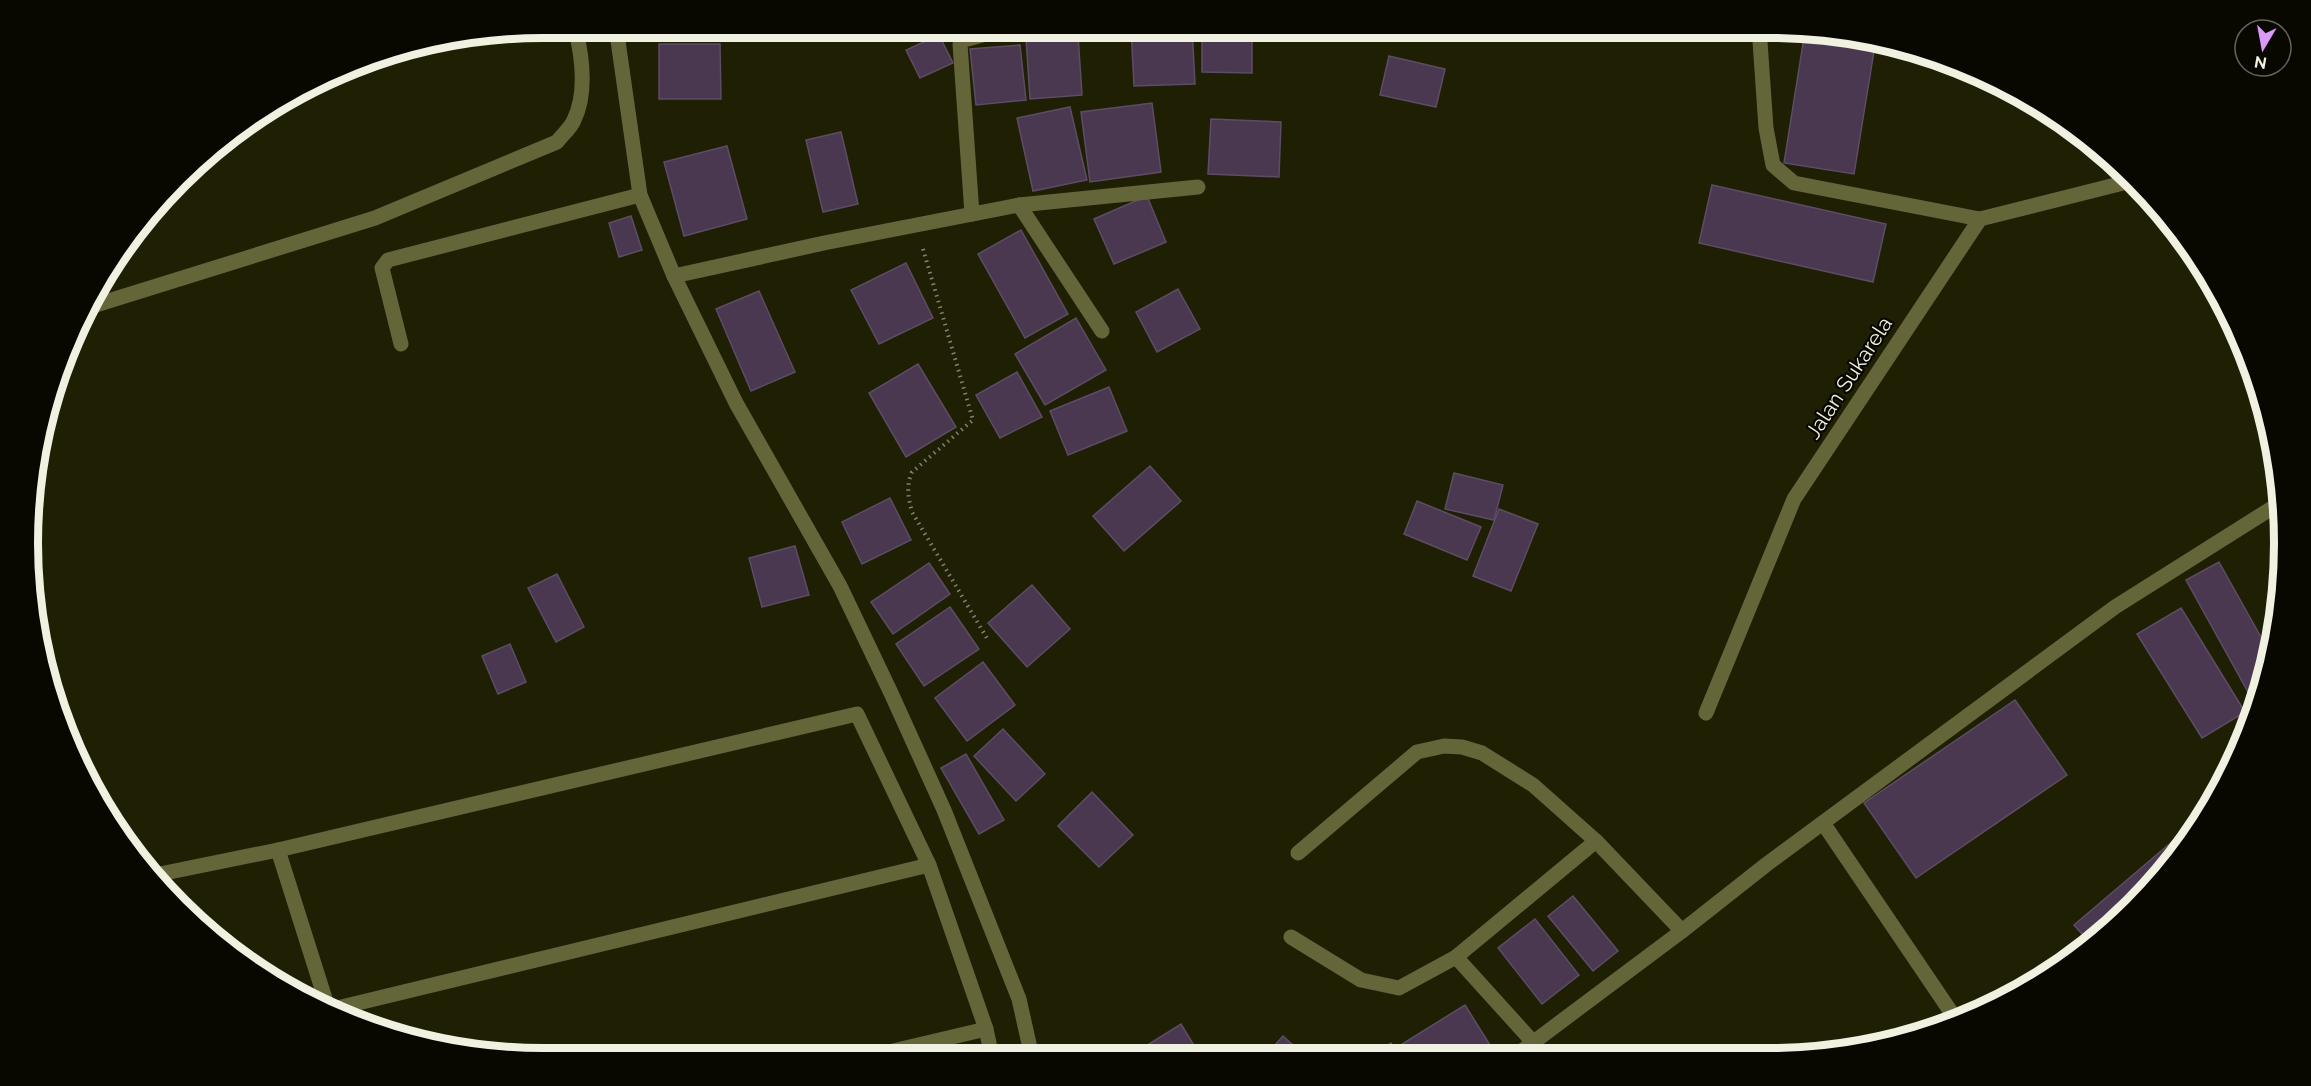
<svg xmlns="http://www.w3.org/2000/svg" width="2311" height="1086" font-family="Raleway,sans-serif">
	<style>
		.building { fill: #493850; stroke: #5d4c65; stroke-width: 1.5 }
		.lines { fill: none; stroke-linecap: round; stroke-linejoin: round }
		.path { stroke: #82836c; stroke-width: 4; stroke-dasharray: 1.5 4.5; stroke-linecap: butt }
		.service { stroke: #646539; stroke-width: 15 }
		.minor { stroke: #646539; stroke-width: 15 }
		.labels { text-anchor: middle; stroke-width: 4.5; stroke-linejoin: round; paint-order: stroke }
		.street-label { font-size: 21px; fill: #f0f1e0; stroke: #080801 }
		.rim { fill: none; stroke: #f0f1e0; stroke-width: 8 }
	</style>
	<rect width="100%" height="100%" fill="#1e1f03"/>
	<g class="building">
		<polygon points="1131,27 1192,27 1195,84 1134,86"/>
		<polygon points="1202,27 1252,27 1252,73 1202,72"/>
		<polygon points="1805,31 1876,39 1854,174 1784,163"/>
		<polygon points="939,35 953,63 920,78 906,50"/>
		<polygon points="1078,35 1082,95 1030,99 1026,38"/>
		<polygon points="659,44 720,44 721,99 659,99"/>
		<polygon points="1020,45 1026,100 976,105 970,49"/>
		<polygon points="1389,56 1445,69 1436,107 1380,95"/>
		<polygon points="1152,103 1161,172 1090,182 1081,112"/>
		<polygon points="1070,107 1087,180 1033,191 1017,118"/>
		<polygon points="1211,119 1281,122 1279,177 1208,174"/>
		<polygon points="841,132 858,204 823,212 806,140"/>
		<polygon points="727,146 747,219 684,236 664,162"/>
		<polygon points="1712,185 1886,224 1873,282 1699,243"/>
		<polygon points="1147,196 1166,242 1114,264 1094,219"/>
		<polygon points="631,216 642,250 619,257 609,223"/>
		<polygon points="1021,230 1068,314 1025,338 978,254"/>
		<polygon points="906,263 933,318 879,344 851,290"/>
		<polygon points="1178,289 1200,329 1157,352 1136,312"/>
		<polygon points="759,291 795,372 751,391 716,309"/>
		<polygon points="1076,318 1106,370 1045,405 1015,354"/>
		<polygon points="918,364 956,427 906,457 869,393"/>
		<polygon points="1017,372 1042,417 1000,438 976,395"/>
		<polygon points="1109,387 1127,431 1068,455 1050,411"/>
		<polygon points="1150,466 1181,501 1124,551 1093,516"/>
		<polygon points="1454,473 1503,485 1494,520 1445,509"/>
		<polygon points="890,498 911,540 862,564 842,522"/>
		<polygon points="1417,501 1481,527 1467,560 1404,534"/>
		<polygon points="1499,509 1538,524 1511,591 1473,576"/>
		<polygon points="795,546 809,595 762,607 749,558"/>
		<polygon points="2219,562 2271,655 2257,699 2253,701 2186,580"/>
		<polygon points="929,563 950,594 893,634 871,602"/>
		<polygon points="557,574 584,627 556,642 528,588"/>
		<polygon points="1032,585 1070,629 1027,667 988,623"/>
		<polygon points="950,607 979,649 924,686 896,644"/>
		<polygon points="2181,608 2245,712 2202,738 2137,634"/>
		<polygon points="510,644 526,682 498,694 482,656"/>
		<polygon points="983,662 1015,705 967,741 935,698"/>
		<polygon points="2015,700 2067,775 1916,878 1864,803"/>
		<polygon points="1003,729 1045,774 1016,801 974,756"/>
		<polygon points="966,754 1004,820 979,834 941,768"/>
		<polygon points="1092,792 1133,835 1099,867 1058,826"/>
		<polygon points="2201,817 2177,857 2091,944 2074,925"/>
		<polygon points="1573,896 1618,951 1593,971 1548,916"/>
		<polygon points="1535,919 1579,975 1542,1004 1498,948"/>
		<polygon points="1465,1005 1495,1053 1491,1056 1405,1056 1399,1046"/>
		<polygon points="1181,1024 1201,1057 1135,1057 1133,1054"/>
		<polygon points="1283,1036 1305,1056 1264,1057"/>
		<polygon points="1391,1043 1399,1056 1371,1056"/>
	</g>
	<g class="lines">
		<path class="path" d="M923 249 973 420 912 472C906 486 908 497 912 512L988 640"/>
		<g class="service">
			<polyline points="1759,27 1766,128 1773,165 1794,183 1980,219"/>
			<polyline points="401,344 382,268 388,260 640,195"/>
			<polyline points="1706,713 1794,499 1980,219 2135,180"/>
		</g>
		<g class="minor">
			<polyline points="616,27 640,195 674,276 736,403 840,586 891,693 944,810 1019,999 1032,1057"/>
			<polyline points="617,33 666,27"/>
			<polyline points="1019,205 1102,331"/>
			<polyline points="972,214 960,44 964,40 1012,27"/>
			<polyline points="674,276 824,243 1019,205 1198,187"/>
			<path d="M86 308 375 218 557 142C562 135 571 128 574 120 587 93 582 55 575 27"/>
			<polyline points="1823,823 1955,1018 1944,1025"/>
			<polyline points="278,850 329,1011"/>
			<polyline points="1298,853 1417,752 1444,746 1462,747 1482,753 1533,785 1596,841 1682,931"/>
			<polyline points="155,875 278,850 857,714 929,865 986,1029 992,1057"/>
			<polyline points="1291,937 1361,980 1399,988 1456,957 1532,1041"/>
			<polyline points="1456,957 1596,841"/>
			<polyline points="329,1010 929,865"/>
			<polyline points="1515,1056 1682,931 1767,864 2115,607 2280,503"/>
			<polyline points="863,1058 986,1029"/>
		</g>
	</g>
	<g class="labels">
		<g class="street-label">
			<text transform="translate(1849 378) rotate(-57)" y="7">Jalan Sukarela</text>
		</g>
	</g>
	<path d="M0 0H2311V1086H0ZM543 38H1769A505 505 0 0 1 2274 543V543A505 505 0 0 1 1769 1048H543A505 505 0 0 1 38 543V543A505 505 0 0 1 543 38Z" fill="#080801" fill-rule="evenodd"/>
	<path class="rim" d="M543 38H1769A505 505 0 0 1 2274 543V543A505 505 0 0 1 1769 1048H543A505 505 0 0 1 38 543V543A505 505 0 0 1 543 38Z"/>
	<g transform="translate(2263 48) rotate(190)"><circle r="28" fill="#080801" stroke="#65655a" stroke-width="1.5"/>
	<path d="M0-4.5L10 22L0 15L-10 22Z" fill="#da9af7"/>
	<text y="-9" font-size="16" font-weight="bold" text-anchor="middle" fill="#f0f1e0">N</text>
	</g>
</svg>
